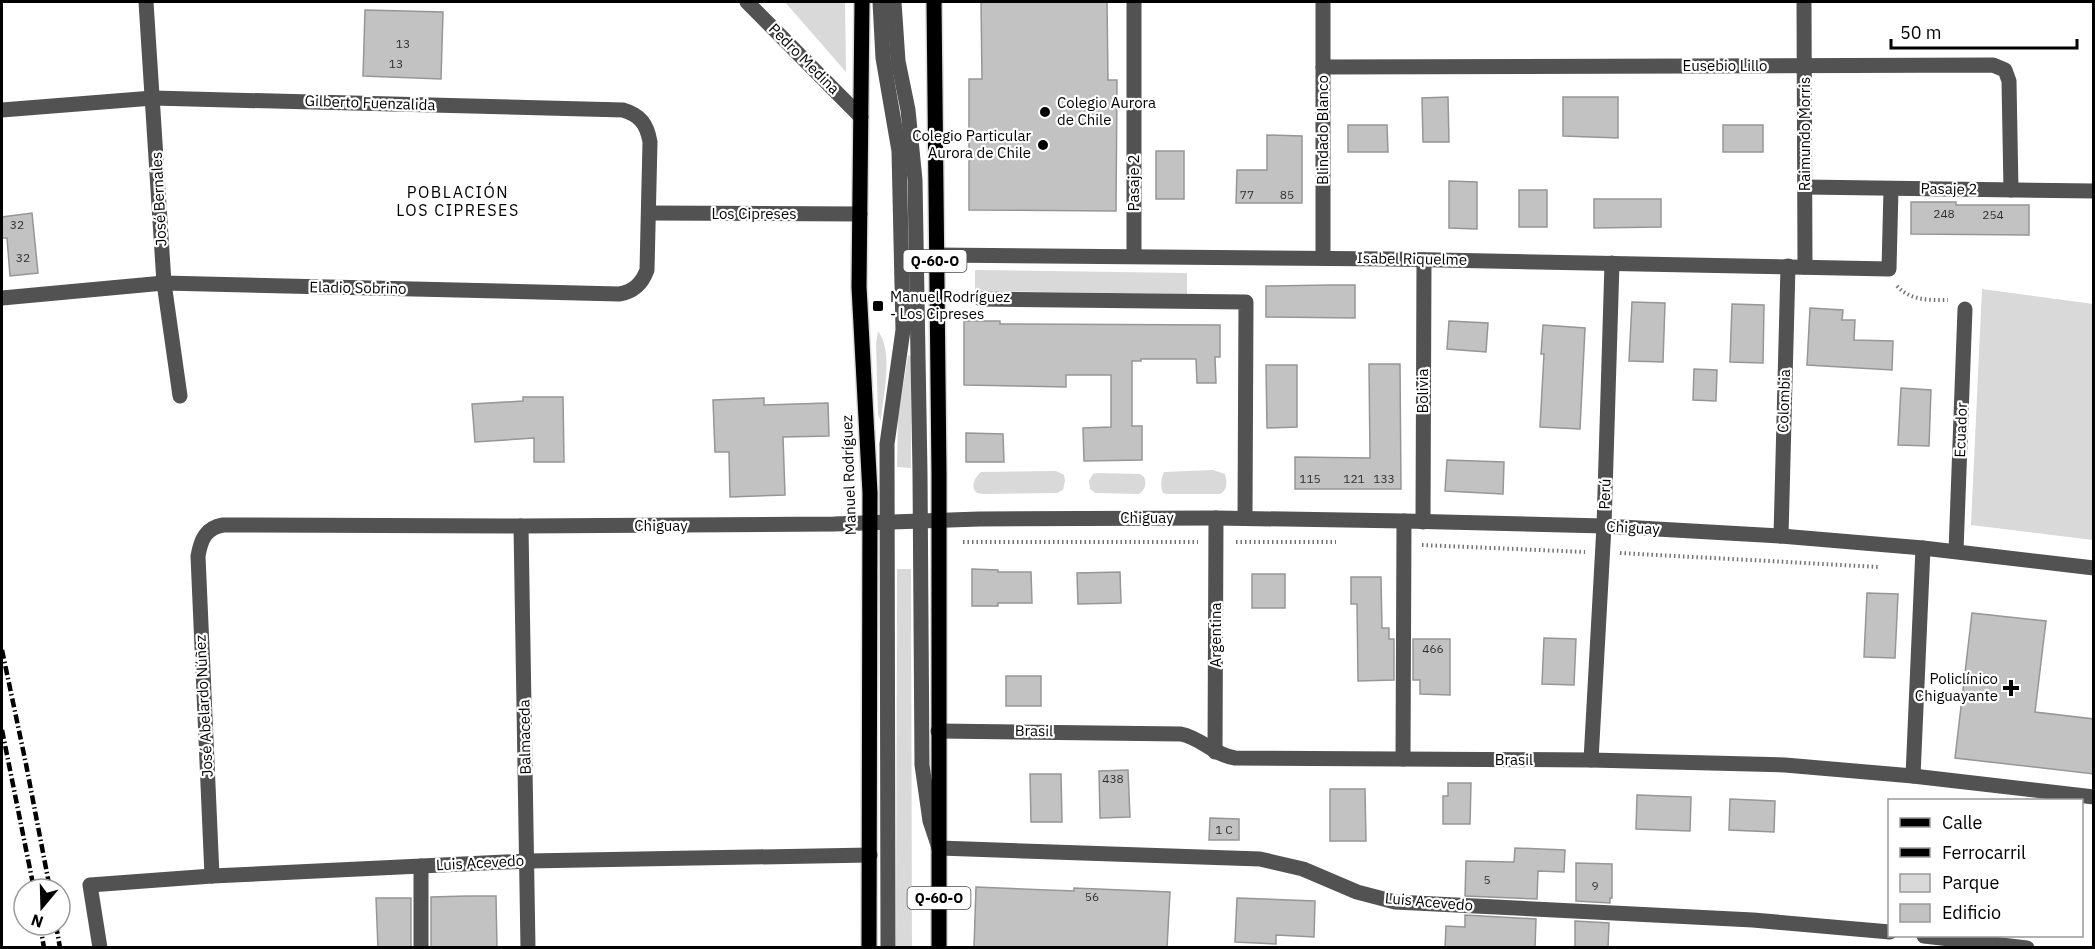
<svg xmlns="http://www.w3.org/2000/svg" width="2095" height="949" font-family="'IBM Plex Sans',sans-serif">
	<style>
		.green { fill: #d9d9d9 }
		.building { fill: #c2c2c2; stroke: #969696; stroke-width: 1.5 }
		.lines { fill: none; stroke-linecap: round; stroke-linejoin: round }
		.major-casing { stroke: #dbdbdb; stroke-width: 18 }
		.path { stroke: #747474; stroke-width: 4; stroke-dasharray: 1.5 3; stroke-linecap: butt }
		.minor { stroke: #525252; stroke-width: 15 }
		.major { stroke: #000; stroke-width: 15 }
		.rail { stroke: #000; stroke-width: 4.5; stroke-dasharray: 9 3 1.5 3; stroke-linecap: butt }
		.poi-dot { fill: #000; stroke: #fff; stroke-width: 2 }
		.labels { text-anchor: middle; stroke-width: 4.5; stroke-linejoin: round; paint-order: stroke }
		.number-label { font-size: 12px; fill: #303030 }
		.shield { fill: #fff; stroke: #4c4c4c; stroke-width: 1.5 }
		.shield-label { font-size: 14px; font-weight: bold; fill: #000 }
		.street-label { font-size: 15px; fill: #000; stroke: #fff }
		.poi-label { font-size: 15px; fill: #000; stroke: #fff; text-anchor: start }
		.neighbourhood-label { font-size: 16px; letter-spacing: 1.5px; fill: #000; stroke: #fff }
	</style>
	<rect width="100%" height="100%" fill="#fff"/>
	<g class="green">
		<polygon points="785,2 845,2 846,72"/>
		<polygon points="975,270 1187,273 1187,294 975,291"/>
		<polygon points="1982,289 2093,304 2093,540 1971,525"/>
		<path d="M878 331C894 352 883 395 881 421L878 414 876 344Z"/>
		<polygon points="908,355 911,356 911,468 897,467 898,417"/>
		<path d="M1213 470 1225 474C1227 482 1228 490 1220 494H1167L1163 493C1160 486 1161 479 1164 472Z"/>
		<path d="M1056 471 1064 475 1065 481 1063 490 1057 493 984 494 977 493C970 487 974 478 981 472Z"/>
		<path d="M1097 473 1140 474 1144 477C1147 483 1145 490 1139 494L1095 493 1090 489 1089 481 1093 474Z"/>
		<polygon points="897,569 911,569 912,948 896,947"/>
	</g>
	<g class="building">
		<polygon points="981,2 1107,2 1108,80 1117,80 1116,211 969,210 969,79 982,79"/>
		<polygon points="365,10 443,12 441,79 363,76"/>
		<polygon points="1448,97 1449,142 1423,142 1422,98"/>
		<polygon points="1563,97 1618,97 1618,138 1563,136"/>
		<polygon points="1348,125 1387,125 1388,152 1348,152"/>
		<rect x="1723" y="125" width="40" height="27"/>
		<polygon points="1267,135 1302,136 1302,203 1236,203 1237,170 1267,170"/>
		<rect x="1156" y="151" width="28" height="48"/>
		<polygon points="1449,181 1477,182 1477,229 1449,228"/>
		<rect x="1519" y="190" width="28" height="37"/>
		<polygon points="1594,199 1661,199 1661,227 1594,228"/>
		<polygon points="1911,202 1956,202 1956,205 2029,205 2029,235 1911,234"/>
		<polygon points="32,213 38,273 10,276 7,238 2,238 2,217"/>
		<polygon points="1330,285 1355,285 1355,318 1266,317 1266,286"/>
		<polygon points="1632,302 1665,303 1663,362 1629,361"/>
		<polygon points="1732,304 1764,305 1763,363 1730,362"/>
		<polygon points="1810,308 1843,310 1842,320 1855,320 1854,340 1893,341 1892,370 1807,365"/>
		<polygon points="964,321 1000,321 1000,324 1220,325 1220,357 1215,357 1216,383 1197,383 1196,359 1141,359 1141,361 1132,361 1132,426 1142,426 1142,460 1084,461 1083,428 1111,427 1111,375 1066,375 1066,387 964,385"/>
		<polygon points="1449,321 1488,323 1486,352 1447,349"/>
		<polygon points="1543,325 1585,328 1580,429 1540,427 1544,354 1541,354"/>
		<polygon points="1369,364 1400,364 1401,489 1295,489 1295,457 1370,458"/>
		<polygon points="1266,365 1297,365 1297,427 1267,428"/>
		<polygon points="1694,369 1717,370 1716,401 1693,400"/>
		<polygon points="1901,388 1931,390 1929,446 1898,445"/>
		<polygon points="523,397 563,397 564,462 534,462 534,438 475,442 472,404 523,401"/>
		<polygon points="764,398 764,405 828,403 829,436 783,437 785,495 730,497 729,452 715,452 713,400"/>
		<polygon points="966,433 1003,434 1004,462 966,462"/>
		<polygon points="1447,460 1504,462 1503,494 1445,491"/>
		<polygon points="972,569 998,570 998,572 1031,572 1032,603 998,603 998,606 972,606"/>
		<polygon points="1120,572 1121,603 1078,604 1077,573"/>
		<rect x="1252" y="574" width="33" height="34"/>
		<polygon points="1351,577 1381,577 1382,628 1389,628 1389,639 1394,639 1394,680 1358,681 1357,604 1351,604"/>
		<polygon points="1867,593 1898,594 1895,658 1864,657"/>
		<polygon points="1972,613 2046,621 2035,712 2094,719 2094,774 1955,758"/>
		<polygon points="1544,638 1576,639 1574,685 1542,684"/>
		<polygon points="1413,639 1450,639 1450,695 1420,694 1420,680 1413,680"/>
		<rect x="1006" y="676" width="35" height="30"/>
		<polygon points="1128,770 1130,817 1100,818 1099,771"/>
		<polygon points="1030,774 1061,774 1062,822 1031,822"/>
		<polygon points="1448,783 1471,783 1470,824 1443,824 1443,796 1448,796"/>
		<polygon points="1330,789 1365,789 1366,841 1330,841"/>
		<polygon points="1637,795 1691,797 1690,831 1636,829"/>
		<polygon points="1730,799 1775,801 1774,832 1729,830"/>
		<polygon points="1210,818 1239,819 1239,840 1209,840"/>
		<polygon points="1515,848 1565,850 1564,872 1538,871 1537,899 1465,896 1466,861 1514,862"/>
		<polygon points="1576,863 1612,864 1612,898 1610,898 1610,903 1576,901"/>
		<polygon points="976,887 1074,891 1074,888 1170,892 1167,948 974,948"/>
		<polygon points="466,896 496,896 497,948 431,948 431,897"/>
		<polygon points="376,898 411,898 411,948 378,948"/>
		<polygon points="1237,898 1315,901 1314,937 1276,935 1276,944 1235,942"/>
		<polygon points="1465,915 1536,919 1535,948 1445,948 1446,926 1465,927"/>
		<polygon points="1575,921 1609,923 1608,948 1575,948"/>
	</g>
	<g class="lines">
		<defs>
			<g id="major">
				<polyline points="862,2 859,287 870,493 869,948"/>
				<polyline points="934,2 939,474 939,948"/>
			</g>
		</defs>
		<use href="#major" class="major-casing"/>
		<g class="path">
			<path d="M1897 286C1911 301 1929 300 1948 300"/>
			<polyline points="963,542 1198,542"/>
			<polyline points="1236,542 1336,542"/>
			<polyline points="1422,545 1585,552"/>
			<polyline points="1620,553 1879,567"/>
		</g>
		<g class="minor">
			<polyline points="146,2 164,283 180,396"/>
			<polyline points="747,2 861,117"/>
			<polyline points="880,2 883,58 899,151 903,330 887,444 888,948"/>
			<polyline points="894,2 898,61 908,110 915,180 920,473 922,765 930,821 939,848 1260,859 1303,869 1357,892 1395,902 1753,920 1890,932"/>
			<polyline points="1134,2 1134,256"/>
			<polyline points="1804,2 1805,267"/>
			<polyline points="1323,67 1993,65 2005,70 2009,81 2011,190"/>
			<path d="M2 110 153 98 623 110C640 115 647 124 650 142L647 270C642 284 633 292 619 294L164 283 2 298"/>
			<polyline points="1805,187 2094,191"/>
			<polyline points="649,213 860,214"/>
			<polyline points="935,255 1389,259 1889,269 1891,189"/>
			<polyline points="1323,258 1323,2"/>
			<polyline points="981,299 1246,302 1245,518"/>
			<polyline points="1423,522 1424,260"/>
			<polyline points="521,526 528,948"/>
			<polyline points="1781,536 1788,266"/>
			<polyline points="1956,551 1965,309"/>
			<path d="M938 731 1181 734C1201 738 1214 755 1235 758L1591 760 1785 765 1913 776 2094 797"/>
			<polyline points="1215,752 1216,518"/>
			<polyline points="1403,759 1404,521"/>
			<polyline points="1591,760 1604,526 1612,263"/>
			<polyline points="1913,776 1923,548"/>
			<path d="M212 876 198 556C201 539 206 528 223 525L521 526 834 524 979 519 1216 518 1404 521 1604 526 1781 536 1923 548 2094 568"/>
			<polyline points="1924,936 2027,948"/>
			<polyline points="100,948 90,885 212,876 528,861 870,855"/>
			<polyline points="421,948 421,866"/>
		</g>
		<use href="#major" class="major"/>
		<g class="rail">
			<polyline points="2,650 26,764 50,889"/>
			<polyline points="2,730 34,889"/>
			<polyline points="40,925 44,948"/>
			<polyline points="56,925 60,948"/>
		</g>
	</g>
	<g class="poi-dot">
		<circle cx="1045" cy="112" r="6"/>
		<circle cx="1043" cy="145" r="6"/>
		<rect x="872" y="300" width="12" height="12" rx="3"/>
		<path d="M2008 679h6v6h6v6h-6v6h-6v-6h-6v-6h6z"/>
	</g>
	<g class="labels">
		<g class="number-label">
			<text x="403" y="48">13</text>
			<text x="396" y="68">13</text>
			<text x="1247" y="199">77</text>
			<text x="1287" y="199">85</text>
			<text x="1944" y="218">248</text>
			<text x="1993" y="219">254</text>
			<text x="17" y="229">32</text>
			<text x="23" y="262">32</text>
			<text x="1310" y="483">115</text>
			<text x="1354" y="483">121</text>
			<text x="1384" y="483">133</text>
			<text x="1433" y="653">466</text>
			<text x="1113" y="783">438</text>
			<text x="1224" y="834">1 C</text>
			<text x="1487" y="884">5</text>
			<text x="1595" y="890">9</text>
			<text x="1092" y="901">56</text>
		</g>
		<g class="shield">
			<rect x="903.5" y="250" width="63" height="22" rx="4.5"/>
			<rect x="907.5" y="887" width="63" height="22" rx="4.5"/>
		</g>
		<g class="shield-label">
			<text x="935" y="266">Q-60-O</text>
			<text x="939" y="903">Q-60-O</text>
		</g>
		<g class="street-label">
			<text transform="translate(804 59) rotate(45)" y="5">Pedro Medina</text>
			<text x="1725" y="71">Eusebio Lillo</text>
			<text transform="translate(370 103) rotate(2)" y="5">Gilberto Fuenzalida</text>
			<text transform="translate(1323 130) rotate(-90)" y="5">Blindado Blanco</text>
			<text transform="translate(1805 134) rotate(-90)" y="5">Raimundo Morris</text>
			<text transform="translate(1134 183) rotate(-90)" y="5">Pasaje 2</text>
			<text transform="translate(1949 189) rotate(1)" y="5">Pasaje 2</text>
			<text transform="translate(159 199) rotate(-93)" y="5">José Bernales</text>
			<text x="754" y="219">Los Cipreses</text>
			<text transform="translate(1412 259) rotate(1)" y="5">Isabel Riquelme</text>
			<text transform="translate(358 288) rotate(1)" y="5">Eladio Sobrino</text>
			<text transform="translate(1423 391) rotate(-90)" y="5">Bolivia</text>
			<text transform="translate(1784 401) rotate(-88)" y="5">Colombia</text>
			<text transform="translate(1961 430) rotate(-88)" y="5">Ecuador</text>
			<text transform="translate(849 475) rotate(-92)" y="5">Manuel Rodríguez</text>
			<text transform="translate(1605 494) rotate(-88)" y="5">Perú</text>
			<text x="1147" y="523">Chiguay</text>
			<text x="661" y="531">Chiguay</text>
			<text transform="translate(1633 528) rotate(3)" y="5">Chiguay</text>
			<text transform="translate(1216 635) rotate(-90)" y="5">Argentina</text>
			<text transform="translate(204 706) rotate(-93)" y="5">José Abelardo Núñez</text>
			<text transform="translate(1034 731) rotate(1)" y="5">Brasil</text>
			<text transform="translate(525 737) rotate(-91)" y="5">Balmaceda</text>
			<text x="1514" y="765">Brasil</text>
			<text transform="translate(480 863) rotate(-3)" y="5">Luis Acevedo</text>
			<text transform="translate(1429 902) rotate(5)" y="5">Luis Acevedo</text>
		</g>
		<g class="poi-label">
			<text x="1057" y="108">Colegio Aurora<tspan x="1057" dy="17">de Chile</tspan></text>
			<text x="1031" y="141" text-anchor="end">Colegio Particular<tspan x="1031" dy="17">Aurora de Chile</tspan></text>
			<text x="890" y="302">Manuel Rodríguez<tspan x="890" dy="17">- Los Cipreses</tspan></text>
			<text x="1998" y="684" text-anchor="end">Policlínico<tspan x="1998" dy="17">Chiguayante</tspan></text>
		</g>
		<g class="neighbourhood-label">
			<text x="458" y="198">POBLACIÓN<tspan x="458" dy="18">LOS CIPRESES</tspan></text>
		</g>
	</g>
	<rect width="2095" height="949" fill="none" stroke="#000000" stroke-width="6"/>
	<rect x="1888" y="799" width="195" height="138" fill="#ffffff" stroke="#999999" stroke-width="1.5"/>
	<rect x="1900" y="818" width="30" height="9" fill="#000000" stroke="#999999" stroke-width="1.5"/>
	<text x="1942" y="829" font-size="18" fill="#000000">Calle</text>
	<rect x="1900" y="848" width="30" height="9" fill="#000000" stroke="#999999" stroke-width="1.5"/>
	<text x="1942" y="859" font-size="18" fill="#000000">Ferrocarril</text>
	<rect x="1900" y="874" width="30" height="18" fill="#d9d9d9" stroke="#999999" stroke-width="1.5"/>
	<text x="1942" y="889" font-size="18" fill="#000000">Parque</text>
	<rect x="1900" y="904" width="30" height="18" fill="#c2c2c2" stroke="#999999" stroke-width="1.5"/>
	<text x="1942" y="919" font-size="18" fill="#000000">Edificio</text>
	<g transform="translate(42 907) rotate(199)"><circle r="28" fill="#ffffff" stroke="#999999" stroke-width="1.5"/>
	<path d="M0-4.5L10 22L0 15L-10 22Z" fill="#000000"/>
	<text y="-9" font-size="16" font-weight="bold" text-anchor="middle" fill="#000000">N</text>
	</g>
	<path d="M1891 39v9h186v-9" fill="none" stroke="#000000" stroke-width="3"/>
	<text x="1900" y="39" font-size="18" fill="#000000" stroke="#ffffff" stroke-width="4.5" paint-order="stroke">50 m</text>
</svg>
